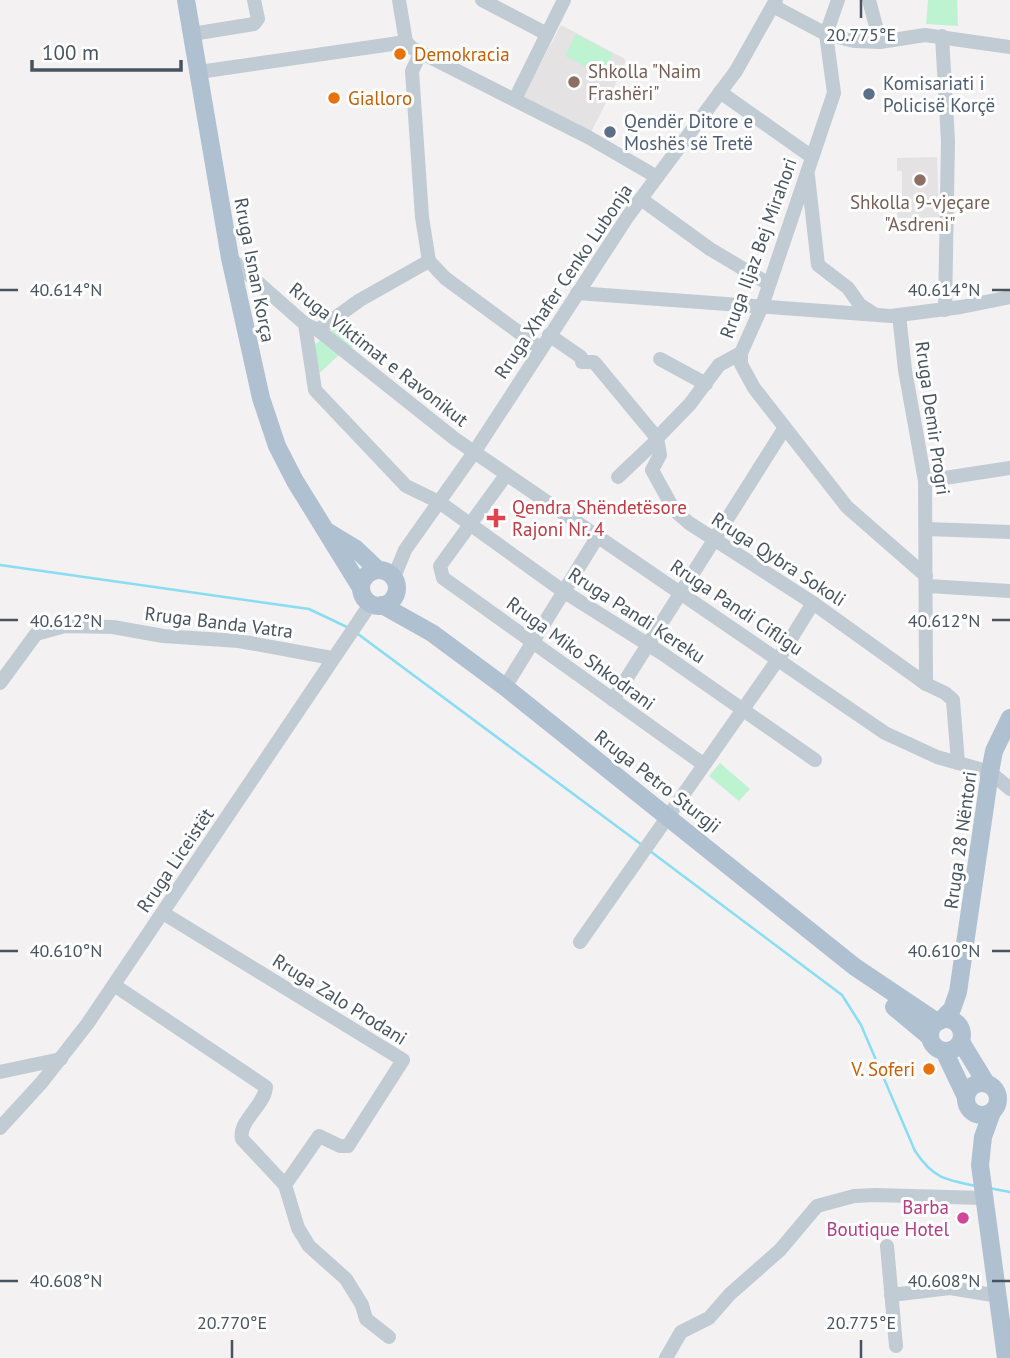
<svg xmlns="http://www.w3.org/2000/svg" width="1010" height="1358" font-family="'PT Sans',sans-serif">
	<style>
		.education { fill: #e4e2e3 }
		.green { fill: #bdf3d1 }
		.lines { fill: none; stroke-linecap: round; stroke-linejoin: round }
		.stream { stroke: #88ddf2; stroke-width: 2.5 }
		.minor { stroke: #c1cbd3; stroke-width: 14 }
		.major { stroke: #afc0d1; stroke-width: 18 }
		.ticks { fill: none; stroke: #475460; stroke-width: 2.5 }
		.food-dot { fill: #e8710a; stroke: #fff; stroke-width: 2.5 }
		.education-dot { fill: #8d6e63; stroke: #fff; stroke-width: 2.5 }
		.service-dot { fill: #5c6f8a; stroke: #fff; stroke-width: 2.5 }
		.health-dot { fill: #e0444e; stroke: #fff; stroke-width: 2.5 }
		.hotel-dot { fill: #d1479c; stroke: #fff; stroke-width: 2.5 }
		.labels { text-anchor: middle; stroke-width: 6; stroke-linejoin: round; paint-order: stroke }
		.food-label { font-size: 19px; fill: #c56008; stroke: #fff; text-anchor: start }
		.education-label { font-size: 19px; fill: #785e54; stroke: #fff; text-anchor: start }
		.service-label { font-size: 19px; fill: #4e5e75; stroke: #fff; text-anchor: start }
		.street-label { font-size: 19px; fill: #475460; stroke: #fff }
		.health-label { font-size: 19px; fill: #be3a42; stroke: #fff; text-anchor: start }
		.hotel-label { font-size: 19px; fill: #b23c85; stroke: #fff; text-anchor: end }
		.ticks-label { font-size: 18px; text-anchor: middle; fill: #475460; stroke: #fff; stroke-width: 6; stroke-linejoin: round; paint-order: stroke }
	</style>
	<rect width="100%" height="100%" fill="#f3f1f1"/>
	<g class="education">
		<polygon points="561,25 625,59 625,65 590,134 522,99"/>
		<polygon points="937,157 939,217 897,218 897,205 902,204 902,171 897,171 897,158"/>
	</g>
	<g class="green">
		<polygon points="928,0 957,0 958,26 926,24"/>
		<polygon points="576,34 613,54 602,75 565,56"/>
		<polygon points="346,318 364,336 349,350 329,333"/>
		<polygon points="323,338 339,355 316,376 313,346"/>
		<polygon points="720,763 750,789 739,801 709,776"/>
	</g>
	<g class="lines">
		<g class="stream">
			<polyline points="0,565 309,609 349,628"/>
			<polyline points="358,634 642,845"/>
			<path d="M650 851 842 995 861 1025 915 1151C933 1178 945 1180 976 1186"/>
			<polyline points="989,1188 1010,1192"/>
		</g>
		<g class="minor">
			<polyline points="399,0 406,42 412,48 588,137 657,177"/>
			<polyline points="482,0 547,34"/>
			<polyline points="838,0 826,34 834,93 762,306 741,353 741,364 754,388 847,507 926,576"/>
			<polyline points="869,0 880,42"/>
			<polyline points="773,6 826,34 854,41 880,42 925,35 1010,47"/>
			<polyline points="192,34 254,24 258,19 254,0"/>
			<polyline points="942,36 948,141 945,310"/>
			<polyline points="421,52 412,71 422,217 429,261"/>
			<polyline points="199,72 406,42"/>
			<polyline points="720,92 812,157"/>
			<polyline points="515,99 564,0"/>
			<polyline points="808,176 818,265 848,288 860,305 874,314"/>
			<polyline points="641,199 710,249 769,284"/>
			<polyline points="230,258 305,324 318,330 455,439 885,733 937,757 990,772 1010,789"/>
			<polyline points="429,261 445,278 540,348"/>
			<polyline points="577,293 891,316 961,307 1010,297"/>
			<polyline points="899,315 905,370 925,481 926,684 945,693 953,700 958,763"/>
			<polyline points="305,324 315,390 406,486 439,502 563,591 663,654 815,760"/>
			<polyline points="318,330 360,300 429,261"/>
			<polyline points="549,335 581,357 582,362 594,362 657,438"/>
			<polyline points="741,353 719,365 690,404 657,438 660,455 652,470 674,510 689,523 813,603 926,684"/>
			<polyline points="660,359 706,384"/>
			<polyline points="506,475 440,566 443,578 703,764"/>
			<polyline points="618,477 656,441"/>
			<polyline points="925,481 1010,468"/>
			<polyline points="927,529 1010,532"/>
			<polyline points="394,577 405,550 475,451 628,216 736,71 776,0"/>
			<polyline points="928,586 1010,591"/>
			<polyline points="0,683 36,634 65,626 113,627 163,636 239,641 332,658"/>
			<polyline points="505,687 598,536"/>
			<polyline points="613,700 784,429"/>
			<polyline points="163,913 403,1060 348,1146 340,1146 319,1136 285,1185"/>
			<polyline points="580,942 779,658 813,603"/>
			<path d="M114 985 266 1087C265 1105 238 1121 242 1139L285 1185 298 1228 309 1246 346 1279 362 1305 366 1319 389 1337"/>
			<polyline points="0,1072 61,1059"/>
			<polyline points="0,1128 42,1082 88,1023 371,603"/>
			<polyline points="887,1246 896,1346"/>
			<polyline points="891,1295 950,1288 999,1296"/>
			<polyline points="666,1358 681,1332 709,1318 730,1294 780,1250 817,1206 854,1196 875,1195 984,1198"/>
		</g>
		<g class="major">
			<polyline points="186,0 230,258 261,398 277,446 295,481 361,588"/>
			<polyline points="328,532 356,549 378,570"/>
			<circle cx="379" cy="588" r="18"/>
			<polyline points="382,605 432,633 505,687 855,967 937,1022"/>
			<polyline points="894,1007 930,1037"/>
			<circle cx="946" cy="1035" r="16"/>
			<polyline points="940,1021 952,1009 958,992 990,772 994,751 1010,718"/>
			<polyline points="961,1042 986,1083"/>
			<polyline points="944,1051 966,1097"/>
			<circle cx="982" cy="1099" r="16"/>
			<polyline points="992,1112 983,1137 980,1165 1006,1358"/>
		</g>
	</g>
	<path class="ticks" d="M861 0V18M0 290H18M992 290H1010M0 620H18M992 620H1010M0 951H18M992 951H1010M0 1281H18M992 1281H1010M232 1340V1358M861 1340V1358"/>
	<g class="food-dot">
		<circle cx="400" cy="54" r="7"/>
		<circle cx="334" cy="98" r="7"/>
		<circle cx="929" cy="1069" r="7"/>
	</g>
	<g class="education-dot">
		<circle cx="574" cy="82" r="7"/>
		<circle cx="920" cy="180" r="7"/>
	</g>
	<g class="service-dot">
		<circle cx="869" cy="94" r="7"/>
		<circle cx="610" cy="132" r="7"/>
	</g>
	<path class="health-dot" d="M492.5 507.5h7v7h7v7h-7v7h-7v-7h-7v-7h7z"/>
	<circle class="hotel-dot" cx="963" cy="1218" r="7"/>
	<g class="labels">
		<g class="food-label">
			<text x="414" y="61">Demokracia</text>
			<text x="348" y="105">Gialloro</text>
			<text x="915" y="1076" text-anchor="end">V. Soferi</text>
		</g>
		<g class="education-label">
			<text x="588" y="78">Shkolla "Naim<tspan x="588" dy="22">Frashëri"</tspan></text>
			<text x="920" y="209" text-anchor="middle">Shkolla 9-vjeçare<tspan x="920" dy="22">"Asdreni"</tspan></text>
		</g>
		<g class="service-label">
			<text x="883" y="90">Komisariati i<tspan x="883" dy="22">Policisë Korçë</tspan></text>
			<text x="624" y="128">Qendër Ditore e<tspan x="624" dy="22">Moshës së Tretë</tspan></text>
		</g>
		<g class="street-label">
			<text transform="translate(758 248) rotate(-70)" y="7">Rruga Iljaz Bej Mirahori</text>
			<text transform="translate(255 270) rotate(79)" y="7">Rruga Isnan Korça</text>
			<text transform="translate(563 281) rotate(-56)" y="7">Rruga Xhafer Cenko Lubonja</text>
			<text transform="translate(379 354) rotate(38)" y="7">Rruga Viktimat e Ravonikut</text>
			<text transform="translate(933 418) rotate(82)" y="7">Rruga Demir Progri</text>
			<text transform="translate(779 559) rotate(33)" y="7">Rruga Qybra Sokoli</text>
			<text transform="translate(737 607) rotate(34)" y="7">Rruga Pandi Cifligu</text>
			<text transform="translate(637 615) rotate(33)" y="7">Rruga Pandi Kereku</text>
			<text transform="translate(219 622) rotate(7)" y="7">Rruga Banda Vatra</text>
			<text transform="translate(581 653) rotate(36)" y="7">Rruga Miko Shkodrani</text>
			<text transform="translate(658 781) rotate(38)" y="7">Rruga Petro Sturgji</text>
			<text transform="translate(960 840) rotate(-82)" y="7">Rruga 28 Nëntori</text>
			<text transform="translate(175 860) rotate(-56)" y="7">Rruga Liceistët</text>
			<text transform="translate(340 999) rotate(32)" y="7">Rruga Zalo Prodani</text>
		</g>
		<g class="health-label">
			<text x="512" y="514">Qendra Shëndetësore<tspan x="512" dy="22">Rajoni Nr. 4</tspan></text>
		</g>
		<g class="hotel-label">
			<text x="949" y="1214">Barba<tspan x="949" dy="22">Boutique Hotel</tspan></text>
		</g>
	</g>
	<g class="ticks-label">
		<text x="861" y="41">20.775°E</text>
		<text x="66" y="296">40.614°N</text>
		<text x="944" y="296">40.614°N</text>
		<text x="66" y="627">40.612°N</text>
		<text x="944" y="627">40.612°N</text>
		<text x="66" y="957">40.610°N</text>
		<text x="944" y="957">40.610°N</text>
		<text x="66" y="1287">40.608°N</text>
		<text x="944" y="1287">40.608°N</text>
		<text x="232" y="1329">20.770°E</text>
		<text x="861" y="1329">20.775°E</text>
	</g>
	<path d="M32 60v10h149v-10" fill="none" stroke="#475460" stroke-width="3.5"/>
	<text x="42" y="60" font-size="21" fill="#475460" stroke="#ffffff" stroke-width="5" paint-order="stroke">100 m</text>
</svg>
